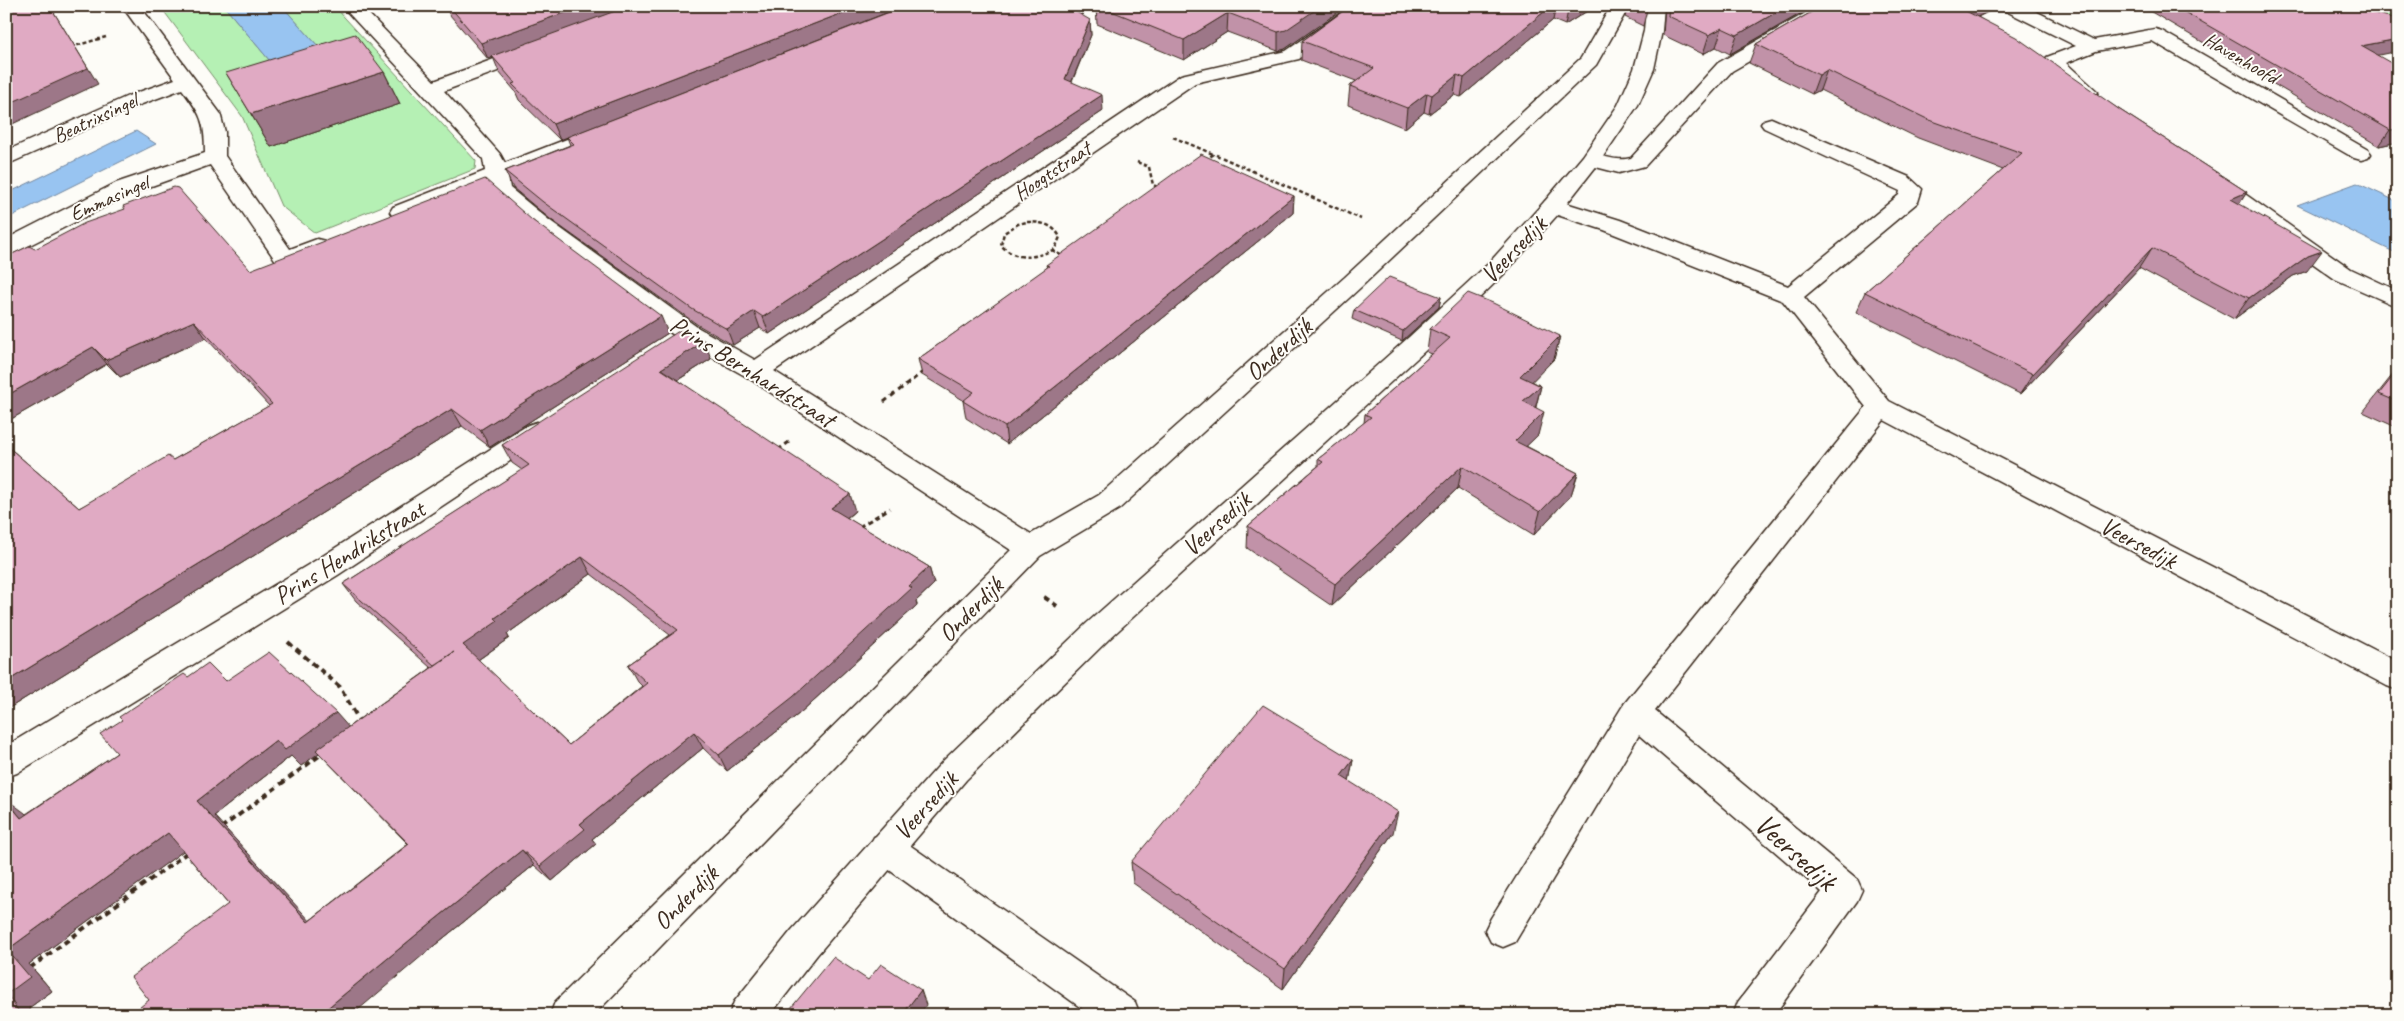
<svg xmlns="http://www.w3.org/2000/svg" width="2404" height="1021" font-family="Caveat,sans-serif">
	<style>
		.green { fill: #b5f0b4; stroke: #788d69 }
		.water { fill: #98c4f1; stroke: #73869d }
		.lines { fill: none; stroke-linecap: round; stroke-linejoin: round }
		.minor-casing { stroke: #3b2a1e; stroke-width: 3 }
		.major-casing { stroke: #3b2a1e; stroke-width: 3 }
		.path-far2 { stroke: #3b2a1e; stroke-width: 2.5; stroke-dasharray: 4 2.5; stroke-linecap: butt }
		.path-far1 { stroke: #3b2a1e; stroke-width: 3; stroke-dasharray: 5 4; stroke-linecap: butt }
		.path { stroke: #3b2a1e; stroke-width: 4; stroke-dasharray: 6 4.5; stroke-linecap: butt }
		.minor { fill: #fdfcf7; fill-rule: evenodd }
		.major { fill: #fdfcf7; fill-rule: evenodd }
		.wall { fill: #c192a8; stroke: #3b2a1e; fill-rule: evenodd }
		.shaded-wall { fill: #9d7788; stroke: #3b2a1e }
		.building { fill: #e0aac3; stroke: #3b2a1e; fill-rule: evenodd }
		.labels { text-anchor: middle; stroke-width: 4; stroke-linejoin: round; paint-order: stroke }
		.far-street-label { font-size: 21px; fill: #3b2a1e; stroke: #fdfcf7 }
		.street-label { font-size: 25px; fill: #3b2a1e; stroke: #fdfcf7 }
		.near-street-label { font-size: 30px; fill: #3b2a1e; stroke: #fdfcf7 }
	</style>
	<rect width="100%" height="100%" fill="#fdfcf7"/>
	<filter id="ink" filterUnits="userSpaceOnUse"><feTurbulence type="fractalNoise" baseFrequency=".02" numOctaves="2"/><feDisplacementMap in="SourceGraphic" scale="10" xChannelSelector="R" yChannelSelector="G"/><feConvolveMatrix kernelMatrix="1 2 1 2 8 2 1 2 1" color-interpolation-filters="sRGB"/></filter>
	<g filter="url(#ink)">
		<g class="green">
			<polygon points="160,6 224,6 285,79 336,66 282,6 334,6 476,161 475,169 315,233 281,206 242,116"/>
			<polygon points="2353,6 2398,6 2398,24"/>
		</g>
		<g class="water">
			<polygon points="224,6 282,6 336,66 285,79"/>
			<polygon points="136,131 156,144 6,219 6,194"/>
			<polygon points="2357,183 2398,202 2398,254 2297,205"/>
		</g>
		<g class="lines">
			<defs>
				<g id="minor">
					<path d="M122 6H140L220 113 225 132V156L290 249 317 239 325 241 328 246C321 257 290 267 278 264L210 165 132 193 14 253 6 255V239L116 183 205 153C205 121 201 114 182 89L142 104 6 165V151L128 96 175 79Z"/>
					<polygon points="342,6 361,6 434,81 524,48 538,48 540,52 538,56 444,91 500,154 505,163 598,127 605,125 612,127 615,131 612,135 508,177 510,188 549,220 697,327 755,360 1181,75 1286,51 1351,6 1372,6 1299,59 1195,83 774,371 1031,534 1099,495 1345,277 1581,58 1611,6 1633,6 1626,12 1596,65 1361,287 1119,509 1040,556 594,1015 550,1015 555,1002 1011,550 747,377 679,339 533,230 492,195 488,185 409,217 401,219 393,217 390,212 393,207 485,171 483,159"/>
					<path d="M1818 6H1841L1838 10 1732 71 1645 166 1619 173 1584 164 1581 160 1584 156C1600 151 1611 163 1631 158L1718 63Z"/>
					<path d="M2001 6H2025L2094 40 2155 29 2162 31 2368 150 2371 154 2368 158 2361 160 2354 158 2152 41 2096 51 2066 63 2098 92 2095 96C2075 101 2055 76 2044 61L2047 57 2076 46 2004 10Z"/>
					<polygon points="1771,118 1909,177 1922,189 1918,202 1804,297 1889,401 2398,662 2398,690 2387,686 1884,420 1655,711 1857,879 1862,890 1857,901 1774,1015 1733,1015 1738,1002 1822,892 1639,735 1515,942 1503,947 1491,942 1485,930 1491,918 1624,704 1866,407 1783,301 1604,230 1545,211 1542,206 1545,201 1553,199 1620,220 1788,286 1899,195 1900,191 1764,128 1761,124 1764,120"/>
					<polygon points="2210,174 2218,175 2351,269 2398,291 2398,307 2335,279 2202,185 2199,180 2202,175"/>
					<polygon points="537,422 546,425 550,431 546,437 338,575 17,773 6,777 6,746 318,559 528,425"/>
					<polygon points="886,833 898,837 1135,1002 1140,1015 1091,1015 874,859 869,848 874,837"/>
				</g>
				<polygon id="major" points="1646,6 1664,6 1662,31 1654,69 1638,105 1598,164 1561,211 1504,274 1427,349 1109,639 966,780 817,955 770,1015 729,1015 734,1002 791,931 944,760 1087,623 1409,337 1488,264 1545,201 1583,156 1618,105 1634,69 1644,31"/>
			</defs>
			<use href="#minor" class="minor-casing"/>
			<use href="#major" class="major-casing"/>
			<g class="path-far2">
				<polyline points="1080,17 1089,6"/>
				<polyline points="71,47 106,37"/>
				<polyline points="1173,137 1213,154"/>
				<polyline points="1205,160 1214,154 1361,219"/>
				<polyline points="1137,162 1149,167 1153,185 1160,188"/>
				<path d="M1027 222C1041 222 1053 224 1060 237L1055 249C1036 258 1016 262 1001 245L1004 233 1018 224Z"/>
				<polyline points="1052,250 1064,257"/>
			</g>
			<g class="path-far1">
				<polyline points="884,402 924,371"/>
				<polyline points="778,450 789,442"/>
				<polyline points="859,527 890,508"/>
			</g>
			<g class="path">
				<polyline points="1044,597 1057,606"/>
				<polyline points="288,642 340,687 360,722"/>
				<polyline points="221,828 323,753"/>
				<polyline points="30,968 188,852"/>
			</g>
			<use href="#minor" class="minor"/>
			<use href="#major" class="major"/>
		</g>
		<g class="wall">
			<polygon points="446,6 904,6 560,140 519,100 515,91 499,72 493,57 488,59 449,14"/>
			<polygon points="1096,6 1347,6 1285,49 1278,51 1227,32 1184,60 1097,24"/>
			<polygon points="1350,6 1595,6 1565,25 1553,20 1461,97 1454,95 1429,114 1424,112 1405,128 1348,105 1350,86 1356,81 1301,60 1302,41"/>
			<polygon points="1601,6 1609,6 1607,9"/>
			<polygon points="1628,6 1648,6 1643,26 1625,17"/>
			<polygon points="1665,6 1814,6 1730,54 1716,47 1703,54 1663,35"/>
			<polygon points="1822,6 2000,6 1978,17 2120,110 2247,192 2239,204 2307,271 2293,276 2234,319 2139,268 2020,394 1856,312 1865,292 2003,170 1918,138 1820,90 1812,94 1749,63 1756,44"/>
			<polygon points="2150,6 2345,6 2377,56 2398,142 2379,146 2148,10"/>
			<polygon points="1090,20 1091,35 1072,82 1103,111 769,334 760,328 733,345 698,325 550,219 513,188 505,171 570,145 567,137"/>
			<polygon points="384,72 400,104 271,147 226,73"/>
			<polygon points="1294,196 1293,213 1007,444 966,418 963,401 963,400 922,375 918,359 1047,268 1046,265"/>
			<polygon points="532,220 668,333 490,447 462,426 6,710 6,445 79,508 173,460 269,406 206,338 120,377 107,364 6,422 35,249 250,270"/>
			<polygon points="1441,297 1439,307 1402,341 1352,319 1354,310"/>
			<polygon points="1430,329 1560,336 1554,359 1532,381 1541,386 1536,407 1538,435 1526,446 1578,473 1571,495 1534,535 1458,488 1332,606 1247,548 1248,526 1318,466 1318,459 1364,423 1365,414 1432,354 1427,352"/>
			<path d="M711 359 678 380 855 511 847 518 929 567 934 584 916 601 917 605 800 713 727 771 703 748 592 839 596 844 552 881 534 865 430 949 149 1000 228 904 183 851 29 964 52 991 29 1008 6 1015 25 813 26 814 117 753 188 677 226 681 348 727 431 668 356 601 343 584 522 470 512 463 502 445ZM591 574 670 635 628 665 637 681 642 686 569 745 478 660 509 638 507 634ZM319 753 408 844 309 921 214 816 291 756 301 766Z"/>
			<polygon points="2398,368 2398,428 2363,412"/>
			<polygon points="1353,760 1349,781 1393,833 1283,989 1133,883 1131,862"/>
		</g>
		<g class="shaded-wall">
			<polygon points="50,6 98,84 6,127 6,105"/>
			<polygon points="583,6 631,6 488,59 481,43"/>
			<polygon points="861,6 904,6 560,140 553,124"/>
			<polygon points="1321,6 1347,6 1285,49 1278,51 1278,32"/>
			<polygon points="1551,6 1556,6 1553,20 1461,97 1464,78"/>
			<polygon points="1569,6 1595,6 1565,25"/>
			<polygon points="1787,6 1814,6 1730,54 1737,35"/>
			<polygon points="1968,6 2000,6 1954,28 1962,9"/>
			<polygon points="1228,13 1227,32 1184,60 1184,40"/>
			<polygon points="1090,20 1091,35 1066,95 1065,79"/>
			<polygon points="1722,28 1716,47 1703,54 1709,35"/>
			<polygon points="2398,39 2398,51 2350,61 2361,46"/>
			<polygon points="1827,70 1820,90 1812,94 1819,75"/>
			<polygon points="384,72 400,104 271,147 251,114"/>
			<polygon points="1457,75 1454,95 1429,114 1432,95"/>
			<polygon points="1427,93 1424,112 1405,128 1407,108"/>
			<polygon points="1102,95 1103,111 769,334 763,317"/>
			<polygon points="2398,129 2398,142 2379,146 2390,130"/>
			<polygon points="2247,192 2234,212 2231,199"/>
			<polygon points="1294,196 1293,213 1007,444 1005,427"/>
			<polygon points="2152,248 2139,268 2020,394 2033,374"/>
			<polygon points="2322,251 2307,271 2293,276 2234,319 2249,298 2308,256"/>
			<polygon points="1441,297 1439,307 1402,341 1403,331"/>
			<polygon points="754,311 760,328 733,345 727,329"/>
			<polygon points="661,316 668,333 490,447 480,430"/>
			<polygon points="194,321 206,338 120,377 106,360"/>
			<polygon points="1560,336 1554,359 1515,399 1520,376"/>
			<polygon points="705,341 711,359 668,386 661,369"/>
			<polygon points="93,347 107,364 6,422 6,396"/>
			<polygon points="1541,386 1535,409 1523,401"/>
			<polygon points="452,409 462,426 6,710 6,682"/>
			<polygon points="1544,412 1538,435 1509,463 1515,441"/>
			<polygon points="1462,466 1458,488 1332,606 1335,584"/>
			<polygon points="1578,473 1571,495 1534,535 1540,512"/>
			<polygon points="850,494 855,511 836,526 831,508"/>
			<polygon points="582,557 591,574 507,634 509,638 475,662 463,645 495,618"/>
			<polygon points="929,567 934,584 916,601 917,605 800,713 727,771 719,755 909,586"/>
			<polygon points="336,713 351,730 301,766 291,756 214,816 324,936 308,922 197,801 276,740"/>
			<polygon points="694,732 703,748 592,839 596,844 552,881 540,866 580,824"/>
			<polygon points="1353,760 1349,782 1341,776"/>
			<polygon points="6,799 25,813 42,833 21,818"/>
			<polygon points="1398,812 1393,833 1283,989 1285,969"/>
			<polygon points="168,833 186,849 29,964 52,991 29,1008 34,1015 21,1015 7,994 7,950"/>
			<polygon points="522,850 534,865 430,949 352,1015 319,1015 416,935"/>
			<polygon points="921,990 926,1005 919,1015 902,1015"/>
		</g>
		<g class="building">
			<polygon points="6,6 50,6 88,68 6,105"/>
			<polygon points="449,6 583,6 481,43"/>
			<polygon points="629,6 861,6 553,124 512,84 515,83 492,56"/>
			<polygon points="905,6 1066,6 1090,20 1065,79 1102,95 763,317 754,311 727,329 692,309 543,202 505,171 574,144 567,137"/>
			<polygon points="1099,6 1321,6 1286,30 1278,32 1228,13 1184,40"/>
			<polygon points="1350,6 1551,6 1464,78 1457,75 1432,95 1427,93 1407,108 1350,86 1374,68 1302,41"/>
			<polygon points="1669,6 1787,6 1737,35 1722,28 1709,35 1668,16"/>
			<polygon points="1822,6 1968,6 1962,9 2016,37 2120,110 2247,192 2231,199 2322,251 2308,256 2249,298 2152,248 2033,374 1865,292 2022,153 1927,119 1827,70 1819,75 1756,44"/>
			<polygon points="2174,6 2345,6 2398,19 2398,39 2361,46 2398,67 2398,129 2390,130"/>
			<polygon points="355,34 384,72 251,114 226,73"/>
			<polygon points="1201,154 1294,196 1005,427 963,401 974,392 918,359 1049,266 1046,265"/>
			<polygon points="485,179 532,220 661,316 480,430 452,409 6,682 6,445 79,508 168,456 173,460 272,404 194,321 106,360 93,347 6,396 6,257 29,246 35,249 85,223 125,209 123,206 174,187 178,188 250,270"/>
			<polygon points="1389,277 1441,297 1403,331 1354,310"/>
			<polygon points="1468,293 1493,303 1560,336 1520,376 1541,386 1523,401 1544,412 1515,441 1578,473 1540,512 1462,466 1335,584 1248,526 1323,462 1318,459 1371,417 1365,414 1450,338 1430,329"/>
			<path d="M682 329 705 341 661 369 850 494 831 508 929 567 909 586 912 588 793 697 719 755 694 732 580 824 585 829 540 866 522 850 416 935 319 1015H130L149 1000 131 977 228 904 168 833 7 950 30 977 7 994 21 1015H6V800L21 818 117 753 100 734 122 720 119 717 184 674 188 677 208 663 226 681 269 652 336 713 285 750 276 740 197 801 308 922 409 844 316 750 454 652 434 665 343 584 529 465 502 445ZM582 557 678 630 628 665 647 683 569 745 463 645 498 621 495 618Z"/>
			<polygon points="2398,370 2398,402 2379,394"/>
			<polygon points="1263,705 1353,760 1341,776 1398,812 1285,969 1131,862"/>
			<polygon points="833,957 868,980 881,964 921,990 902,1015 786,1014"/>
		</g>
	</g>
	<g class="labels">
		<g class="far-street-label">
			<text transform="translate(2241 58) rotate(30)" y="7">Havenhoofd</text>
			<text transform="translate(95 118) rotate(-25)" y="7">Beatrixsingel</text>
			<text transform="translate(1052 171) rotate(-34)" y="7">Hoogtstraat</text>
			<text transform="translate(109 198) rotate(-24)" y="7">Emmasingel</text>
		</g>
		<g class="street-label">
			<text transform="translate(1513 249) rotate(-46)" y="9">Veersedijk</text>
			<text transform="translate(1278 349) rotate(-42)" y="9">Onderdijk</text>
			<text transform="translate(753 371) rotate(32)" y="9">Prins Bernhardstraat</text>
			<text transform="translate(1216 523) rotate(-42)" y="9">Veersedijk</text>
			<text transform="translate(2139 542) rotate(28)" y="9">Veersedijk</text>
			<text transform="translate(349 552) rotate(-32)" y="9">Prins Hendrikstraat</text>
			<text transform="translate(970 609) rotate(-45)" y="9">Onderdijk</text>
			<text transform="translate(925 805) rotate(-48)" y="9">Veersedijk</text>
			<text transform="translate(685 897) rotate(-45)" y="9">Onderdijk</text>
		</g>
		<g class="near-street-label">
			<text transform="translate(1796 852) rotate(42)" y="10">Veersedijk</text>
		</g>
	</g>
	<rect width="2404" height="1021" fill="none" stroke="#fdfcf7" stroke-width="25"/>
	<rect x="12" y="12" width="2379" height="996" fill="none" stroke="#3b2a1e" stroke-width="2" filter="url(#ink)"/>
</svg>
